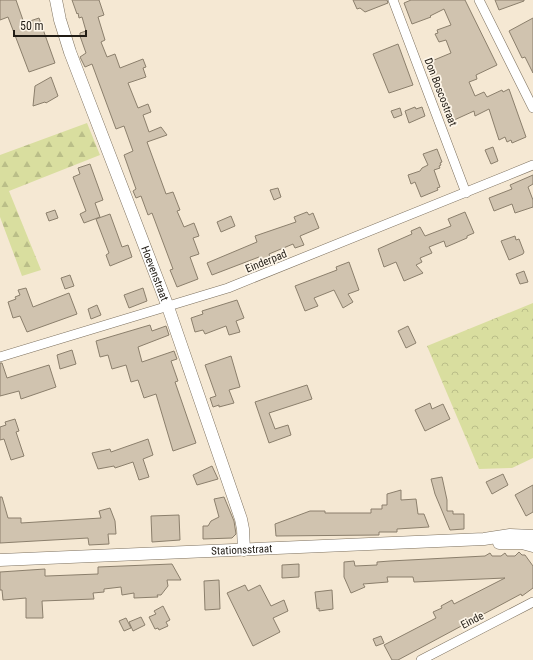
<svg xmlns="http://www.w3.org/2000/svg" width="533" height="660" font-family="'Roboto Condensed',sans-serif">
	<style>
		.forest { fill: url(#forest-firs) }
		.park { fill: url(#park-crowns) }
		.building { fill: #d0c3af; stroke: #8b7f6c }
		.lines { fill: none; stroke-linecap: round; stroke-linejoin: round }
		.street-casing { stroke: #7d715f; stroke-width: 10 }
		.secondary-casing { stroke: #7d715f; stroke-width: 13 }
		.street { stroke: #fff; stroke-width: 9 }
		.secondary { stroke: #fff; stroke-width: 12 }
		.labels { text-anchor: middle; stroke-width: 3.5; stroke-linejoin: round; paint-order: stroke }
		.street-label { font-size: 11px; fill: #211c15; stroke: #fef6e9 }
	</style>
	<defs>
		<pattern id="forest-firs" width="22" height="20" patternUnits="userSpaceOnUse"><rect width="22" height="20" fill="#d9de9f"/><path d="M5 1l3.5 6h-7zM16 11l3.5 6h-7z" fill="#babe88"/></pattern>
		<pattern id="park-crowns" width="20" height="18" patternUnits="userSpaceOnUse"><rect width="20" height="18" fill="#d9de9f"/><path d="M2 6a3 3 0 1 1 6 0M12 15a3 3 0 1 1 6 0" fill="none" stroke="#babe88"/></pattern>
	</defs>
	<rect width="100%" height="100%" fill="#f5e8d3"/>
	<polygon class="forest" points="87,123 100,155 9,191 41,270 22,276 0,217 0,155"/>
	<polygon class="park" points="533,303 533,458 512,468 479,469 427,346"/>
	<g class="building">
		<polygon points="0,0 16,0 24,23 39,18 55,63 29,72 8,17 0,20"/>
		<polygon points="72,0 99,0 104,15 98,17 105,40 101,42 107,57 115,54 120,68 143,59 146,67 143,68 146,77 128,83 138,108 148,104 151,112 143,115 149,132 161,127 167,135 147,142 166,194 173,192 180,210 177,211 184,227 194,223 199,236 193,238 199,254 190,257 198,279 177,287 170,270 173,269 152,213 148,215 141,196 136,198 133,191 136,189 124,155 133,151 124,126 116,129 92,64 85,67 80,57 86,53 80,36 80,33 86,31 82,17 79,18 78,13 77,14"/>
		<polygon points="353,0 387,0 388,3 365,12 360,8 357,9"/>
		<polygon points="411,0 465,0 497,65 476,75 477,79 469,82 475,96 484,92 487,97 502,90 503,92 509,89 526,137 512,143 511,140 507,142 505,137 499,140 489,109 475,116 474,111 452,121 439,90 437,91 427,63 451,53 446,40 439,42 435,34 438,33 437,30 451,25 444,9 430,16 431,17 412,24 404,3"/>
		<polygon points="495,0 524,0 524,1 499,10"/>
		<polygon points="533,18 533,73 525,57 522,58 509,31"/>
		<polygon points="398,44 413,85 389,93 373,54"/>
		<polygon points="51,77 58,96 46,103 45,102 33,106 35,86"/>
		<polygon points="415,107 416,109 422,107 425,116 409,123 405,111"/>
		<polygon points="400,108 402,115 394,118 391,111"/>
		<polygon points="493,147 498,161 491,164 485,150"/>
		<polygon points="437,149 442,162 440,163 441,165 439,166 440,168 434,170 440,187 437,188 438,190 421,197 415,182 411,184 408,175 420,171 422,168 428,165 423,154"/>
		<polygon points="90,164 103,200 95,203 100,217 84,223 80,214 86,211 73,177 80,174 78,168"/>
		<polygon points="533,175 533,184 528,187 533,200 533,207 515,213 512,204 494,211 489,198 512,189 510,185"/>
		<polygon points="278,188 281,197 274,200 270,190"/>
		<polygon points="55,210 58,218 49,221 46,213"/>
		<polygon points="307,212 309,215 313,213 319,228 300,236 304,245 295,248 293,244 269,254 270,257 261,261 259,257 212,275 207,263 257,242 255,236 296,222 294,217"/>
		<polygon points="465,212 474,233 467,236 467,238 446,247 444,241 429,247 432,253 420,258 422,262 416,265 423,273 404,281 396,262 384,267 378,249 412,234 411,231 420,227 425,236 451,226 448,219"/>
		<polygon points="110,214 122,247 128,245 132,257 110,266 106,255 109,253 96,219"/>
		<polygon points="231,216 235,226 221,232 217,222"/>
		<polygon points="515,236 516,240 519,239 524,252 523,254 509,260 501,241"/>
		<polygon points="349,262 359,290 348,294 353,302 343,308 334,290 314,298 318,306 305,311 295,286 337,270 336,267"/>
		<polygon points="524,271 528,282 520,284 516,274"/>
		<polygon points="70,275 74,286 65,289 61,278"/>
		<polygon points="26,288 33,307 69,293 77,314 27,332 20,316 13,318 8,302 16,299 15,297 20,295 18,290"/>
		<polygon points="143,288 147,301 129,308 124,295"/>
		<polygon points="237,300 244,318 236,321 240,332 229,335 226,326 205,334 203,330 195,332 191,318 203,314 202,311"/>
		<polygon points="97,305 101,315 91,319 88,309"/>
		<polygon points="150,325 152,331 166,326 169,335 138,347 142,362 174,351 177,359 171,361 178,381 175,382 196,443 173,451 156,394 144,398 138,380 131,382 126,365 112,369 108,355 100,357 96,341"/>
		<polygon points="408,326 416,343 406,348 398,331"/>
		<polygon points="72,350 76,364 60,369 57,355"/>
		<polygon points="231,356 240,387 229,390 234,403 219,407 219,405 213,407 210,398 216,396 205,365"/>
		<polygon points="0,363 2,363 7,378 49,365 56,387 21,399 19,391 0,396"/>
		<polygon points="307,385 312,399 269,413 275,429 288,425 291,435 269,443 255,402"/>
		<polygon points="430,403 432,409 443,404 450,419 425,431 415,410"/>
		<polygon points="15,419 19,431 16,432 24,456 11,460 4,439 0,440 0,427 6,425 5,422"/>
		<polygon points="148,439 153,455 143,459 149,477 139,480 133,462 115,468 114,466 98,469 92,453 110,449 111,452"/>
		<polygon points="212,466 218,479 197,485 193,475"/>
		<polygon points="503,474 508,485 492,494 486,482"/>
		<polygon points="442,477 447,500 447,511 453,511 453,514 464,514 464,529 450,530 435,494 431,479"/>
		<polygon points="533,485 533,512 526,516 515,495"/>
		<polygon points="401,490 401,500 416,499 418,514 424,514 429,527 397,529 397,532 379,532 379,535 276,536 275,524 310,511 325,511 325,513 371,513 371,509 382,509 382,505 387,505 387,494"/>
		<polygon points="0,497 2,497 8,518 21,518 21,523 101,518 99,511 110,508 115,521 116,534 108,534 109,544 89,545 88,538 0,543"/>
		<polygon points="224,497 234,521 236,534 232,538 203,539 203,526 208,526 211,521 219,517 214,499"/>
		<polygon points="179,515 180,540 152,542 151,516"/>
		<polygon points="519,552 522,555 525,555 533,566 533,588 522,596 521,594 398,660 392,660 384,645 436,618 433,612 442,608 441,606 452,600 454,604 505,578 414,582 413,577 387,577 388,582 363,584 365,587 351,593 344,577 344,562 354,561 355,566 377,565 377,562 390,561 485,556 490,553 492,556 501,556 505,553 507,556 515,556"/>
		<polygon points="172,564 181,580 167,580 168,586 161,595 157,595 158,597 134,598 134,593 122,595 121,587 104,589 104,592 93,593 94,599 42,601 43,618 26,618 26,598 3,600 2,590 0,590 0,572 45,569 45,576 47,576 98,574 98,567"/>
		<polygon points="299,564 299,577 282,578 282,565"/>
		<polygon points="219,580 220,609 205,610 204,581"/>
		<polygon points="245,585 248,591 260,585 271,606 284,600 288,611 273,618 280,632 253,646 227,593"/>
		<polygon points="332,590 333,609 319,611 319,608 317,609 315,592"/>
		<polygon points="163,606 170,620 166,622 168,626 159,630 158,628 155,629 149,617 156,614 154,611"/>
		<polygon points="141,617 145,625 133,631 129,622"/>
		<polygon points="126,618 131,628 124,631 119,621"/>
		<polygon points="381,636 384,643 376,646 373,639"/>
	</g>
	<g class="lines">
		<defs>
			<g id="street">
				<polyline points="393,0 466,193"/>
				<polyline points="479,0 533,108"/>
				<polyline points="0,357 228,288 533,165"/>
				<polyline points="421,660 533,602"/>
			</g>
			<g id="secondary">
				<path id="s1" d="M56 0 60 20 70 52 168 307 241 519 243 529 244 550"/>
				<polyline points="499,543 522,543 533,546"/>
				<path id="s2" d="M0 560 484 539 510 535 533 536"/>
			</g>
		</defs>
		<use href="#street" class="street-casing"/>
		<use href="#secondary" class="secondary-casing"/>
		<use href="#street" class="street"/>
		<use href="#secondary" class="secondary"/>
	</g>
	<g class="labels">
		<g class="street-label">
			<text transform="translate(441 92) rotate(69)" y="4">Don Boscostraat</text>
			<text transform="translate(266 261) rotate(-22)" y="4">Einderpad</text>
			<text dy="4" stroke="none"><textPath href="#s1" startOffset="291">Hoevenstraat</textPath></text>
			<text dy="4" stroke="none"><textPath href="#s2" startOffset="242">Stationsstraat</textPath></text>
			<text transform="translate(472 620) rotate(-27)" y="4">Einde</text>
		</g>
	</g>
	<path d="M14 30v6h72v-6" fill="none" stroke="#211c15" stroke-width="2"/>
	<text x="20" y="30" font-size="12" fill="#211c15" stroke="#fef6e9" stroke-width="3" paint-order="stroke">50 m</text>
</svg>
